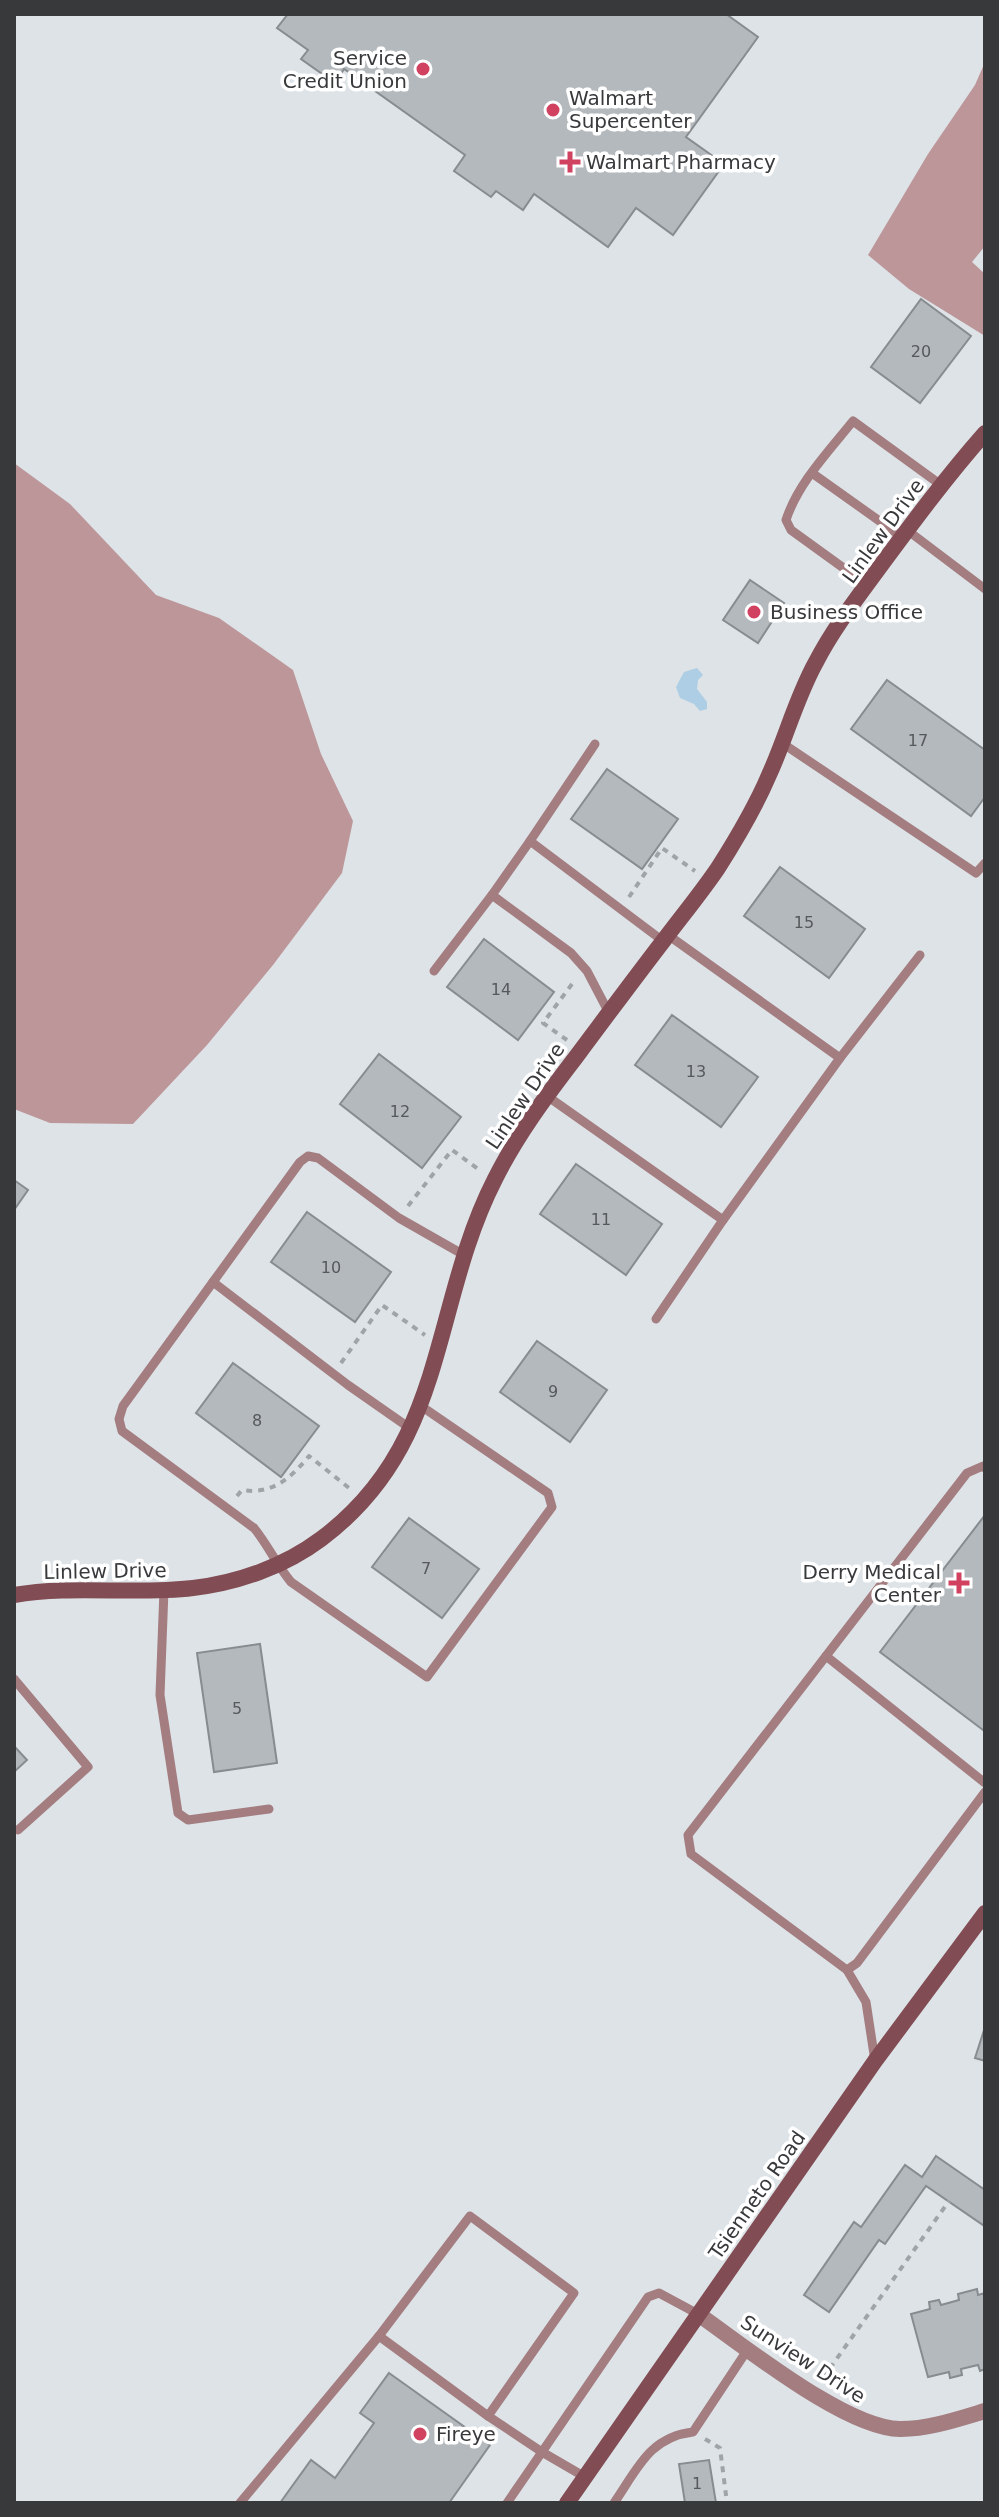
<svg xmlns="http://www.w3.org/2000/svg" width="999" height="2517" font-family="'DejaVu Sans',sans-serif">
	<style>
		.forest { fill: #bd969a }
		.water { fill: #adcee4 }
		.building { fill: #b4b9bd; stroke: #878c90; stroke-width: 2 }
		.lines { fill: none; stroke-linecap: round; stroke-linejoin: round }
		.path { stroke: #9fa4a7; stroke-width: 4; stroke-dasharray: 6 6; stroke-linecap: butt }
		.lane { stroke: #a37d80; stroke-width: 9 }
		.street { stroke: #a37d80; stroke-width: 16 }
		.secondary { stroke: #814c53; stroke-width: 16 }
		.poi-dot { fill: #d14160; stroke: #fff; stroke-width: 3 }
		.labels { text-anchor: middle; stroke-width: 7; stroke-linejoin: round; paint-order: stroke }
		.number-label { font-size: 16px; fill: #56595b }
		.poi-label { font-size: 20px; fill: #37393a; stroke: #fff; text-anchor: start }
		.street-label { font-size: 20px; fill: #37393a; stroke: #fff }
	</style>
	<rect width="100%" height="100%" fill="#dde3e7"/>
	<g class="forest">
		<polygon points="985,62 985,246 972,262 985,274 985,336 909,289 868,255 928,154 975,85"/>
		<polygon points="14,463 70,504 156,595 219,618 293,670 321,754 353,821 342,873 273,965 207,1045 133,1124 50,1123 14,1109"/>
	</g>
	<polygon class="water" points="697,668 703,675 698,680 697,689 707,702 707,709 700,711 694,704 680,698 676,687 684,672"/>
	<g class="building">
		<polygon points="288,14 726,14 758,37 686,137 724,164 673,235 636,208 608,247 534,194 523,210 496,191 491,197 454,171 465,155 344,69 335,83 301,59 308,50 277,28"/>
		<polygon points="921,299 971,336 920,403 871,367"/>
		<polygon points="750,580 784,603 758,643 723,620"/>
		<polygon points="887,680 985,750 985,797 971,816 851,729"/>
		<polygon points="607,769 678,819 642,869 571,819"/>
		<polygon points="780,867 865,929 829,978 744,916"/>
		<polygon points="484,939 554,992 518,1040 447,987"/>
		<polygon points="672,1015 758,1077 721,1127 635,1065"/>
		<polygon points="379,1054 461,1117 422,1168 340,1104"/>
		<polygon points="576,1164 662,1224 626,1275 540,1214"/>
		<polygon points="14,1180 28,1190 14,1210"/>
		<polygon points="307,1212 391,1272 355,1322 271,1262"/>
		<polygon points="537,1341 607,1390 570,1442 500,1392"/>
		<polygon points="233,1363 319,1426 281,1477 196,1413"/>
		<polygon points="985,1515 985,1728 983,1730 880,1652"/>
		<polygon points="409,1518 479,1569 442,1618 372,1567"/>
		<polygon points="260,1644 277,1763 214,1772 197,1653"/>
		<polygon points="14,1746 27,1760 14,1772"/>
		<polygon points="985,2027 985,2061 975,2058"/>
		<polygon points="936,2156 985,2190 985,2222 983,2225 926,2186 885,2244 879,2240 829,2312 804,2295 854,2222 861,2227 905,2165 922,2177"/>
		<polygon points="977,2289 978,2295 985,2293 985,2369 980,2371 978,2365 961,2369 962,2375 950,2378 949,2372 928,2377 911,2314 930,2309 929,2302 939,2300 941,2305 959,2300 958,2294"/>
		<polygon points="389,2373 490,2445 449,2503 280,2503 311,2460 335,2478 374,2423 360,2413"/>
		<polygon points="709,2460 716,2503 685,2503 679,2464"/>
	</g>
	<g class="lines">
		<g class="path">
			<polyline points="629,897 662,848 695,871"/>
			<polyline points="567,1040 543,1023 575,980"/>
			<polyline points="408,1206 452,1150 481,1171"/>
			<polyline points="341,1363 382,1305 425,1335"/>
			<path d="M237 1496 242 1490C272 1495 291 1478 309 1456L349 1488"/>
			<polyline points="823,2378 949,2201"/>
			<polyline points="705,2439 720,2448 727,2503"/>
		</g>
		<g class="lane">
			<polyline points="812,473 902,537"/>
			<polyline points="907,530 985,589"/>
			<path d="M867 585 791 530 786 520C798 483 829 451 853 421L941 485"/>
			<polyline points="782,743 976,873 985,863"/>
			<polyline points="530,841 595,744"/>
			<polyline points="434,971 492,895"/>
			<polyline points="609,1013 587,971 571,953 492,895 530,841 663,941"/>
			<polyline points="840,1058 920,955"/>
			<polyline points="547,1096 723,1220 840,1058 668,935"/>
			<polyline points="213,1282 300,1162 308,1156 318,1158 399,1218 464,1255"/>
			<polyline points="656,1319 723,1220"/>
			<path d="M411 1429 348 1385 213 1282 123 1406 119 1419 122 1431 254 1528C268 1545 276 1564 291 1582L427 1677 552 1507 548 1493 421 1406"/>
			<polyline points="164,1590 160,1695 178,1813 188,1820 269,1809"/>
			<polyline points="826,1656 967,1473 983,1466 985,1468"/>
			<polyline points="14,1679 88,1767 18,1830"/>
			<polyline points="985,1783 826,1656 688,1835 691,1854 847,1970 857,1963 985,1792"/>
			<polyline points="847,1970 866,2002 875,2061"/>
			<polyline points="379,2336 488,2416"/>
			<polyline points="585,2477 542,2452 648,2297 659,2293 698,2314"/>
			<polyline points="240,2503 379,2336 470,2216 574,2293 488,2416 542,2452 507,2503"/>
			<path d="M614 2503C637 2470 649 2437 693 2432L748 2349"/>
		</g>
		<path class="street" d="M698 2314C744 2346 848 2430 901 2429 929 2429 958 2419 985 2411"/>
		<g class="secondary">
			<path d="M14 1595C73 1585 134 1595 193 1588 238 1583 285 1566 321 1539 449 1444 430 1306 495 1179 517 1135 546 1096 576 1057 605 1018 634 979 664 940 682 916 701 893 718 868 737 838 755 808 769 775 786 738 796 698 816 662 833 629 857 598 879 568 913 522 947 476 985 433"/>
			<polyline points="567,2503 875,2061 985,1913"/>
		</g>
	</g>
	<g class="poi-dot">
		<circle cx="423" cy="69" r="8"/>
		<circle cx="553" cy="110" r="8"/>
		<path d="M566 150h8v8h8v8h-8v8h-8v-8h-8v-8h8z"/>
		<circle cx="754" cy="612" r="8"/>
		<path d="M955 1571h8v8h8v8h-8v8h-8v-8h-8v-8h8z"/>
		<circle cx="420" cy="2434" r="8"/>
	</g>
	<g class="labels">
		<g class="number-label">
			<text x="921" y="357">20</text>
			<text x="918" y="746">17</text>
			<text x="804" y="928">15</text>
			<text x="501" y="995">14</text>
			<text x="696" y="1077">13</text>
			<text x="400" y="1117">12</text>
			<text x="601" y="1225">11</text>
			<text x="331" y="1273">10</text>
			<text x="553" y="1397">9</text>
			<text x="257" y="1426">8</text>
			<text x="426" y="1574">7</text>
			<text x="237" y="1714">5</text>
			<text x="697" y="2489">1</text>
		</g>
		<g class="poi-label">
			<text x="407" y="65" text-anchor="end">Service<tspan x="407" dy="23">Credit Union</tspan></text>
			<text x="569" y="105">Walmart<tspan x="569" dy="23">Supercenter</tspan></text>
			<text x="586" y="169">Walmart Pharmacy</text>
			<text x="770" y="619">Business Office</text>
			<text x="941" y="1579" text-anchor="end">Derry Medical<tspan x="941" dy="23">Center</tspan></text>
			<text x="436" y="2441">Fireye</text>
		</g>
		<g class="street-label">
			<text transform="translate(883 531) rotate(-54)" y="7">Linlew Drive</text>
			<text transform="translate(525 1096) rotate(-56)" y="7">Linlew Drive</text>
			<text transform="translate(105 1571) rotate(-1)" y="7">Linlew Drive</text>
			<text transform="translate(757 2195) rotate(-55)" y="7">Tsienneto Road</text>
			<text transform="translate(803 2359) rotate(33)" y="7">Sunview Drive</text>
		</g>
	</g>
	<rect width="999" height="2517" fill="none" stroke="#37393a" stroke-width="32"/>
</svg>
